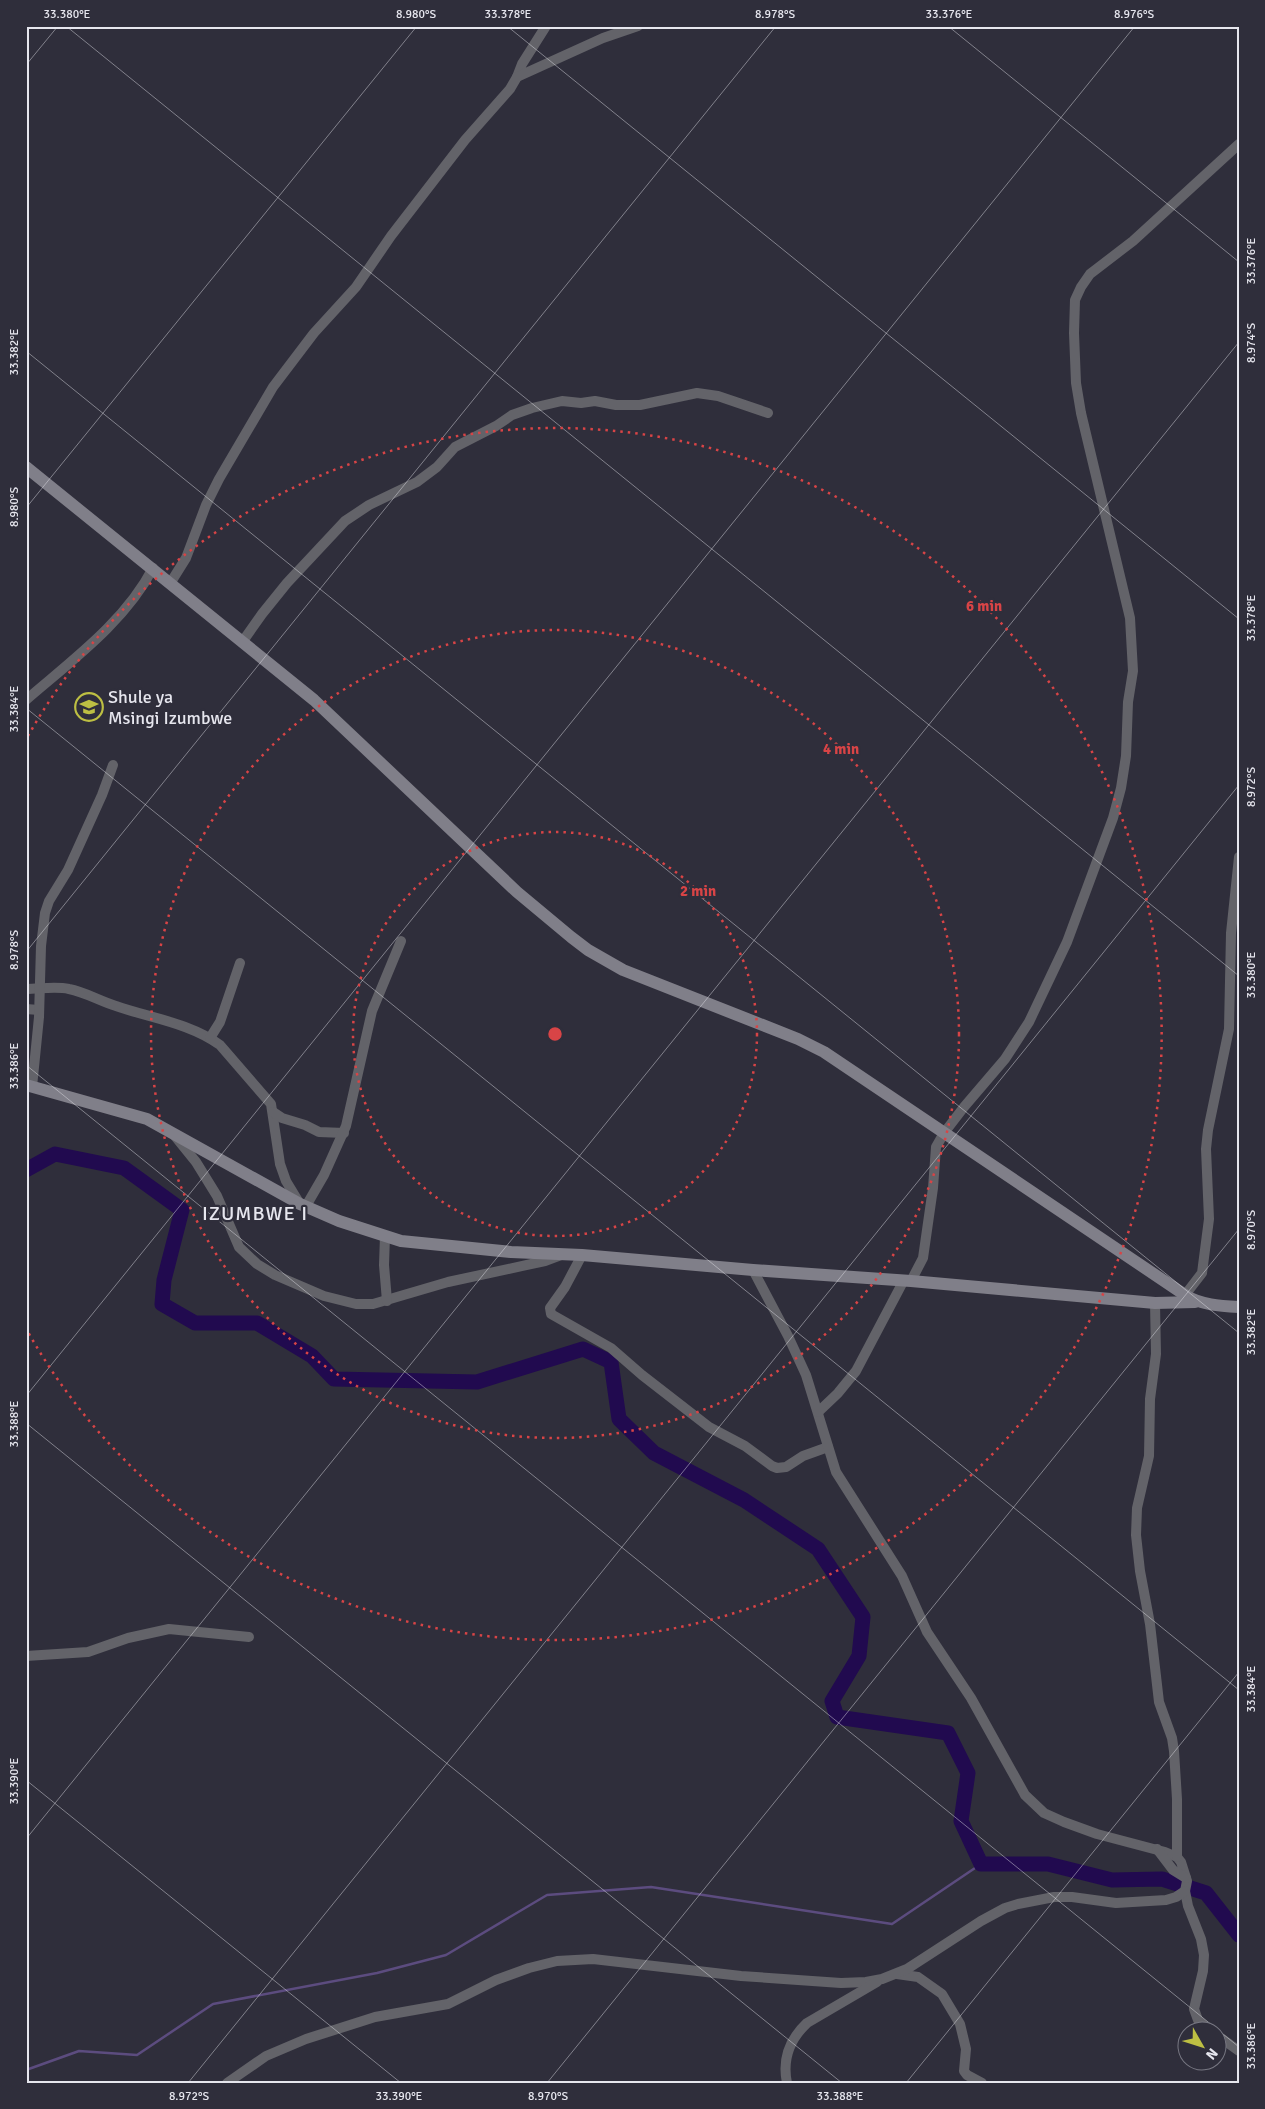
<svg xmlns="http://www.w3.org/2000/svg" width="1265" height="2109" font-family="Signika,sans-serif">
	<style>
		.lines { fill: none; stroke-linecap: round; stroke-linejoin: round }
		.stream { stroke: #5c4c7f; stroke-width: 2.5 }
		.river { stroke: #210a4f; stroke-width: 15 }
		.street { stroke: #636369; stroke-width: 10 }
		.secondary { stroke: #807f89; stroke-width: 12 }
		.ticks { fill: none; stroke: #e6e6ee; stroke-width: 1; stroke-opacity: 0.45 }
		.ring { fill: none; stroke: #d84446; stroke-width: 2.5; stroke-dasharray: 2.5 5 }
		.labels { text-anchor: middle; stroke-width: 4.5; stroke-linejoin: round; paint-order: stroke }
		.poi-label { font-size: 18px; fill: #e6e6ee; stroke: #2f2e3b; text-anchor: start }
		.quarter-label { font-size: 20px; letter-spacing: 1px; fill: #e6e6ee; stroke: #2f2e3b }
		.centre { fill: #d84446; stroke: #2f2e3b; stroke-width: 2.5 }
		.ring-label { font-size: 15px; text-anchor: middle; font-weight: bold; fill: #d84446; stroke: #2f2e3b; stroke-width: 4.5; stroke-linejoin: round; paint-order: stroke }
		.neatline { fill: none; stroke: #e6e6ee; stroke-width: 2 }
		.ticks-label { font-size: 12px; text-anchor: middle; fill: #e6e6ee }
	</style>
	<rect width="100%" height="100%" fill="#2f2e3b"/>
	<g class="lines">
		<polyline class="stream" points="26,2070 79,2051 137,2055 213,2004 377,1973 446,1955 547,1895 651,1887 892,1924 981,1864"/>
		<polyline class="river" points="26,1170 55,1154 124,1168 182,1210 164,1280 162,1304 195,1323 257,1323 312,1356 334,1379 477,1382 583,1349 611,1362 619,1419 654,1453 744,1500 818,1549 863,1617 859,1656 832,1701 837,1717 948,1733 968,1773 961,1821 981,1864 1048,1864 1112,1880 1162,1879 1206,1893 1239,1935"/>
		<g class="street">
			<polyline points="517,77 522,64 546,26"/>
			<polyline points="171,582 186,558 206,505 219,479 273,387 314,333 356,287 391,236 465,140 510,89 517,77 603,38 638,26"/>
			<polyline points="243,641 262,614 287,583 345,521 369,505 417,482 437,467 455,447 496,426 512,415 532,408 562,401 581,403 595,401 616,405 640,405 697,393 718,396 768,413"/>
			<path d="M26 700C71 661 125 622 153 568"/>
			<path d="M26 989C40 989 55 986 69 989 85 992 100 1001 116 1006 150 1018 190 1023 220 1045L271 1104 280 1164 286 1181 300 1204"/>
			<polyline points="26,1009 39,1010"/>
			<polyline points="210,1038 220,1022 240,963"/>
			<polyline points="32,1087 39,1017 41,946 45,913 49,901 68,870 102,795 113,765"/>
			<polyline points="273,1112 282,1118 305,1125 319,1132 344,1133"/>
			<polyline points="175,1136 196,1162 217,1196 239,1247 257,1264 275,1275 324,1296 356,1304 373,1304 448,1282 545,1261 561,1255"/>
			<polyline points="306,1206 324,1175 346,1126 372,1011 401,941"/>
			<polyline points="385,1236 384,1265 387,1301"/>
			<polyline points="582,1255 565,1287 550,1308 551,1314 611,1348 642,1375 709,1427 745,1446 772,1466 777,1468 786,1467 803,1456 828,1447"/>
			<polyline points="753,1270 788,1336 806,1375 836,1472 902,1576 927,1632 971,1698 1025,1795 1044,1813 1064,1822 1097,1834 1165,1852 1177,1857 1181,1862 1187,1881 1185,1891 1188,1906 1201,1939 1204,1955 1203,1971 1194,2009 1198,2020 1211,2032"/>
			<polyline points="911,1281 923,1258 933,1188 936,1147 944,1133 964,1107 1005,1059 1029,1022 1067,942 1113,818 1121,788 1126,756 1128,702 1133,671 1130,618 1081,413 1076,383 1074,333 1075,300 1081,287 1090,274 1133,241 1239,144"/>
			<polyline points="1185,1295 1202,1273 1209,1219 1206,1149 1208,1130 1229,1029 1231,933 1239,857"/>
			<polyline points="1155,1303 1156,1354 1150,1399 1149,1456 1137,1508 1136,1535 1140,1571 1150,1624 1159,1702 1172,1738 1174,1751 1177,1799 1177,1857"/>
			<polyline points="818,1412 838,1393 856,1371 904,1280"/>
			<polyline points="26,1656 88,1652 128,1638 169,1629 249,1637"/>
			<polyline points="1157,1849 1173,1870 1186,1878"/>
			<polyline points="897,1974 918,1977 942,1994 960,2024 966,2049 964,2071 967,2075 982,2083"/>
			<polyline points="1218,2036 1239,2051"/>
			<polyline points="227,2083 266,2056 306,2039 375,2017 448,2004 496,1980 529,1968 557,1961 593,1959 741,1976 841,1983 866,1982 882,1979 907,1969 981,1921 1005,1908 1018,1904 1054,1897 1072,1897 1116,1903 1166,1900 1176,1897 1185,1891"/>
			<path d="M787 2083C782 2059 790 2039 807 2023L877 1982"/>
		</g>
		<g class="secondary">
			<path d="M26 467 314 700 517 892 571 937 588 950 623 970 798 1039 824 1052 1185 1295C1201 1305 1220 1306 1239 1307"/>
			<polyline points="26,1085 147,1119 300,1204 339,1221 401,1241 511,1252 582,1255 753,1270 911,1281 1155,1303 1195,1302"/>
		</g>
	</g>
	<path class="ticks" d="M66 26 1239 976M507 26 1239 619M948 26 1239 262M26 65 58 26M26 351 1239 1333M26 508 417 26M26 708 1239 1690M26 952 776 26M26 1065 1239 2047M26 1396 1135 26M26 1423 842 2083M26 1780 401 2083M26 1839 1239 342M188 2083 1239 785M547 2083 1239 1229M906 2083 1239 1672"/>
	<g class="ring">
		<circle cx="555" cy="1034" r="202"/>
		<circle cx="555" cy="1034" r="404"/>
		<path d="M28 736A606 606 0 1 1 28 1332"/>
	</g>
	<defs>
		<symbol id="school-ring" viewBox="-11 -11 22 22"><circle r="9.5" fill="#2f2e3b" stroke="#bdbf43" stroke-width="1.5"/><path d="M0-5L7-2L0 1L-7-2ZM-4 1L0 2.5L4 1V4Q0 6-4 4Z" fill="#bdbf43"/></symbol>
	</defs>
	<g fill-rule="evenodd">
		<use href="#school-ring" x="73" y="691" width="32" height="32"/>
	</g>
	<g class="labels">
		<g class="poi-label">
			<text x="108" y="703">Shule ya<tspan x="108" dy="21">Msingi Izumbwe</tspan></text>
		</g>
		<g class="quarter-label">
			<text x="255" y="1220">IZUMBWE I</text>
		</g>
	</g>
	<circle cx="555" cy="1034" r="8" class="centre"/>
	<g class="ring-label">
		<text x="984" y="611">6 min</text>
		<text x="841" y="754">4 min</text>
		<text x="698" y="896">2 min</text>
	</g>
	<rect width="1265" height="2109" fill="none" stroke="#2f2e3b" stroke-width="55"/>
	<g transform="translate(1202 2046) rotate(129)"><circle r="24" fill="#2f2e3b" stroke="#787883"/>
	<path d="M0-4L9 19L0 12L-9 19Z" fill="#bdbf43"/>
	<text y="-8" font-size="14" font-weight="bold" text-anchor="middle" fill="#e6e6ee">N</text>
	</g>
	<rect x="28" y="28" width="1210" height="2054" class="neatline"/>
	<g class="ticks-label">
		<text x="67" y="18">33.380°E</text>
		<text x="416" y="18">8.980°S</text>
		<text x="508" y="18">33.378°E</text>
		<text x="775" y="18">8.978°S</text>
		<text x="949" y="18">33.376°E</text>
		<text x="1134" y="18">8.976°S</text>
		<text transform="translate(1251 261) rotate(-90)" y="4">33.376°E</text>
		<text transform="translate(1251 343) rotate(-90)" y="4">8.974°S</text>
		<text transform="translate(14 352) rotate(-90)" y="4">33.382°E</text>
		<text transform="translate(14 507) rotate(-90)" y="4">8.980°S</text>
		<text transform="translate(1251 618) rotate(-90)" y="4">33.378°E</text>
		<text transform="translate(14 709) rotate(-90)" y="4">33.384°E</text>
		<text transform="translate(1251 787) rotate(-90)" y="4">8.972°S</text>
		<text transform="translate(14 950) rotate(-90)" y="4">8.978°S</text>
		<text transform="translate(1251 975) rotate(-90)" y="4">33.380°E</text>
		<text transform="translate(14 1066) rotate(-90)" y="4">33.386°E</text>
		<text transform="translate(1251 1230) rotate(-90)" y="4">8.970°S</text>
		<text transform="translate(1251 1332) rotate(-90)" y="4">33.382°E</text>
		<text transform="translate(14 1424) rotate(-90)" y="4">33.388°E</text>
		<text transform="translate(1251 1689) rotate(-90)" y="4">33.384°E</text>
		<text transform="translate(14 1781) rotate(-90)" y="4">33.390°E</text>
		<text transform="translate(1251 2046) rotate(-90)" y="4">33.386°E</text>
		<text x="189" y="2100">8.972°S</text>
		<text x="399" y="2100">33.390°E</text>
		<text x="548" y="2100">8.970°S</text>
		<text x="840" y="2100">33.388°E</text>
	</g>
</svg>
